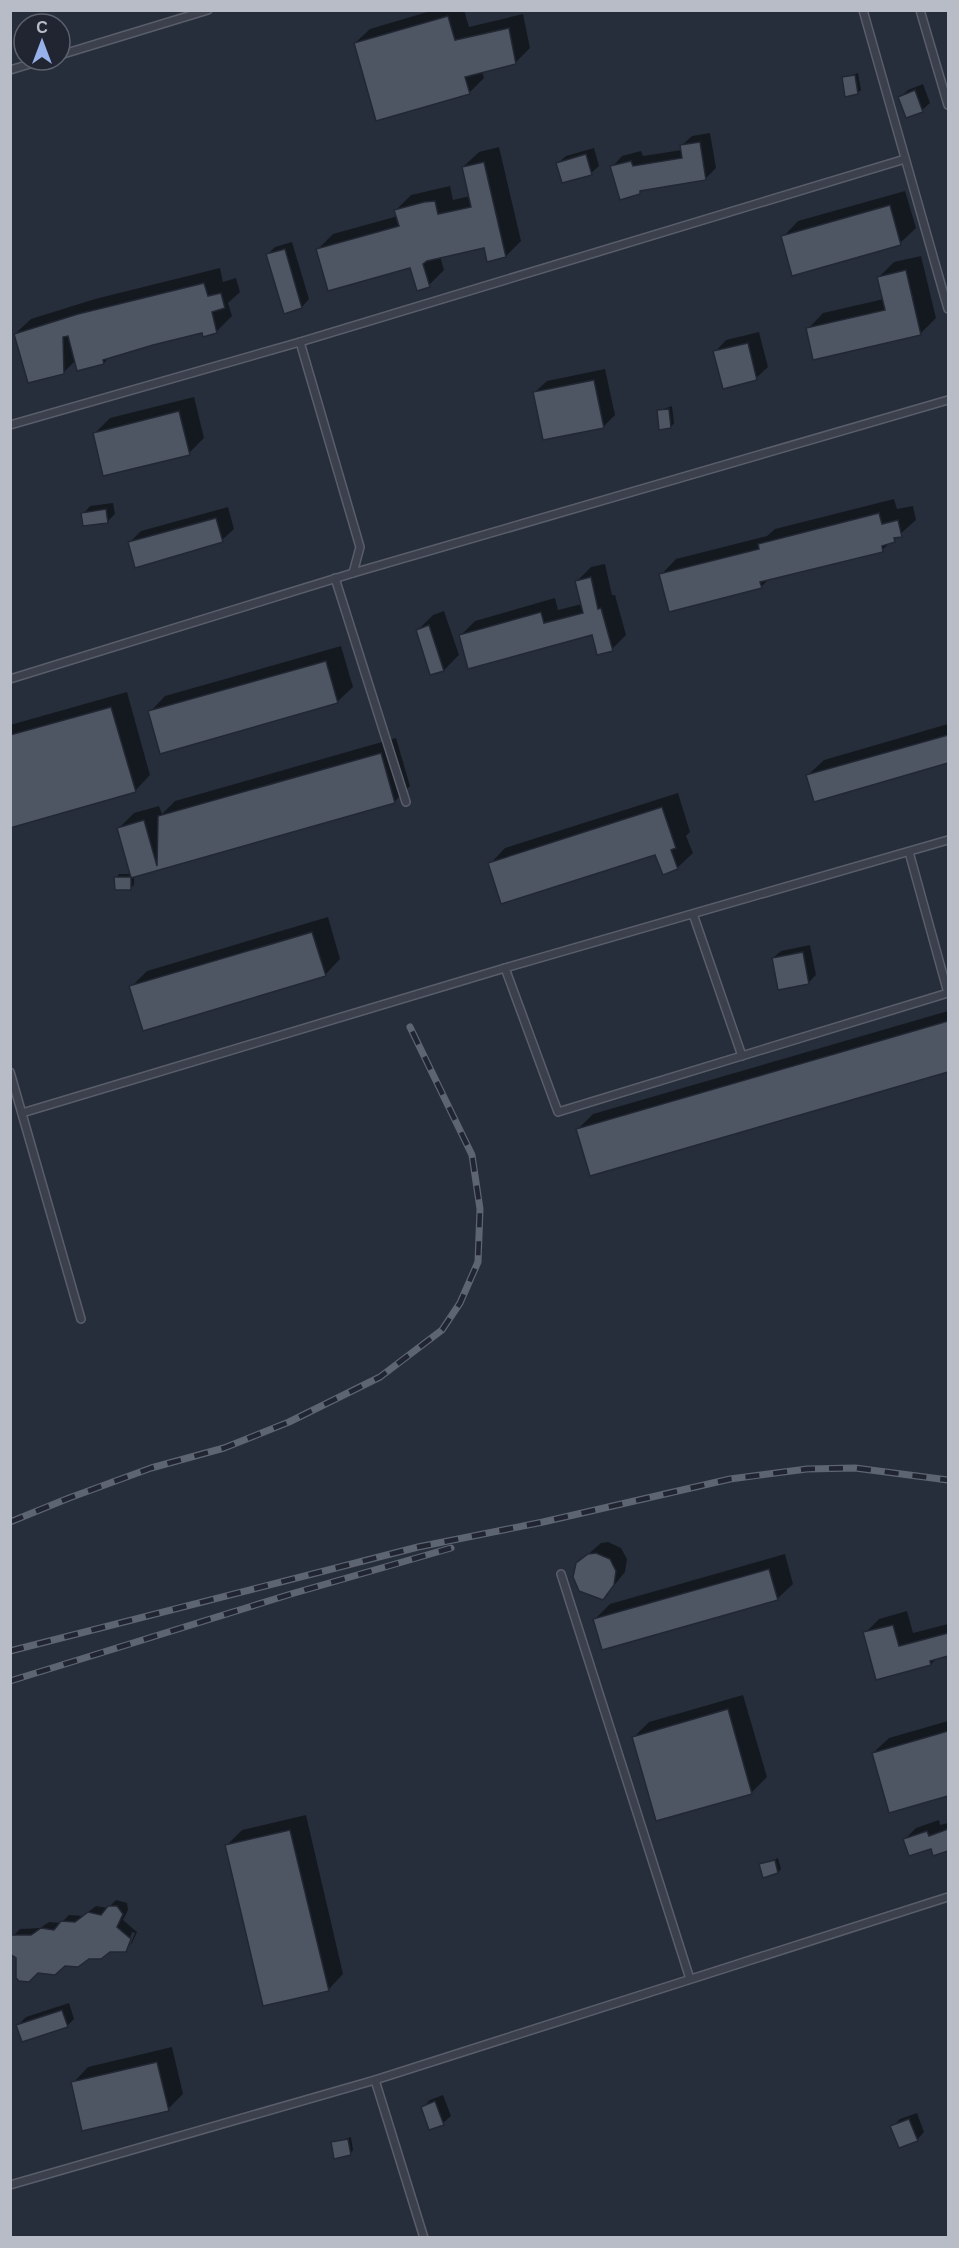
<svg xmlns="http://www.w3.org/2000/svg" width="959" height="2248" font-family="Helvetica,sans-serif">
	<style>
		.shadow { fill: #0007; fill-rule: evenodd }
		.building { fill: #4e5664; stroke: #222733; stroke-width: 1.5 }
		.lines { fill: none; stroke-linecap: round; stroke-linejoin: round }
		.lane-casing { stroke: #595e6a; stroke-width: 10 }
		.lane { stroke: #3b404c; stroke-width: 7 }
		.rail-casing { stroke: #5d6472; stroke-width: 7 }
		.rail { stroke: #202531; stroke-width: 4.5; stroke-dasharray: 14; stroke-linecap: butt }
	</style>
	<rect width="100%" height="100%" fill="#272e3b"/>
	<g class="shadow">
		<polygon points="434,10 464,10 469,27 523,14 530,48 515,63 482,72 484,78 469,93 355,43 370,29"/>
		<polygon points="858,73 861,90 857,93 844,78"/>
		<polygon points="923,84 930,103 922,110 907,116 900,97 908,90"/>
		<polygon points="710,133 716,168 705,179 644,188 640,192 612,167 622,156 641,151 643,156 682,150 681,146 692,136"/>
		<polygon points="499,147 521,241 506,256 485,246 440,256 444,270 429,285 411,266 317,250 333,234 398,216 396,210 411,195 450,186 453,200 470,196 463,167 479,152"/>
		<polygon points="594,148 599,166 591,173 558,163 566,156"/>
		<polygon points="905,191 916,228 900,243 783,237 798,221"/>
		<polygon points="292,242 309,299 302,307 267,255 275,247"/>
		<polygon points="921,256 936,318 920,334 808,329 823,313 884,299 879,277 894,262"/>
		<polygon points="220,268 223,282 236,278 240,292 228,303 232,316 216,332 203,331 110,356 104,363 76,360 63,373 15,334 31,319 95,299"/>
		<polygon points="759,332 768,367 756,378 715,352 726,340"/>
		<polygon points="605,369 615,415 603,427 535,392 547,381"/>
		<polygon points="194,397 204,438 189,453 94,434 110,418"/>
		<polygon points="672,406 674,423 671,427 658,411"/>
		<polygon points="894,499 897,509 913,506 916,520 882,550 769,579 761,587 661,575 676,559 767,536 775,529"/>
		<polygon points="113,503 115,514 108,521 83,514 90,506"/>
		<polygon points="228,507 234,529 222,540 130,542 141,531"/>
		<polygon points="605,564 612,595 615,595 626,635 612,649 593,633 460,636 475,621 555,598 558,610 582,604 577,581 591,567"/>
		<polygon points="444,611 459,655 444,670 418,630 433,615"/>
		<polygon points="341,646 353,687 337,702 150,712 165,696"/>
		<polygon points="127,692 150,775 135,791 10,826 10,725"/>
		<polygon points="948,724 948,762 815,800 808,775 824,760"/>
		<polygon points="396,738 410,786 395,801 134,876 134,885 130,888 116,878 119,874 132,874 119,828 134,813 159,806 162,814 175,801"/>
		<polygon points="678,793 690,832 686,836 693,853 677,868 656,853 490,864 505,848"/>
		<polygon points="328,917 340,959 325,975 131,987 147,971"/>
		<polygon points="810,945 816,975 808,983 773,958 781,951"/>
		<polygon points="948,1011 948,1071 591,1174 578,1129 593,1114"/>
		<polygon points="608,1542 621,1548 627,1559 625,1572 603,1599 577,1564 601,1543"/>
		<polygon points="785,1554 793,1584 777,1599 595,1619 610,1604"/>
		<polygon points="907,1611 913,1633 948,1624 948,1655 937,1658 931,1664 877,1678 865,1633 879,1619"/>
		<polygon points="743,1695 767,1777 751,1793 634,1737 649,1722"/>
		<polygon points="948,1721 948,1794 890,1811 873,1753 889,1738"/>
		<polygon points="306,1815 343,1974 328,1990 227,1845 242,1830"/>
		<polygon points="939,1820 940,1825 948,1823 948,1849 934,1854 932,1847 905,1839 916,1828"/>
		<polygon points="778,1858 781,1869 778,1872 761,1865"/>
		<path d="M116 1900 127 1903 128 1910 123 1920 137 1932 132 1943 125 1950H110L39 1972 24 1981 13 1936 20 1929 40 1928 49 1922 61 1923 69 1915 83 1916 96 1906 108 1908ZM132 1932 135 1933 130 1946H127Z"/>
		<polygon points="69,2003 74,2019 67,2026 18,2025 26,2017"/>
		<polygon points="172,2047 183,2094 168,2109 73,2083 88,2067"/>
		<polygon points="443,2095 451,2116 443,2123 423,2107 430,2100"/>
		<polygon points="917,2113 924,2132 917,2140 892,2127 900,2119"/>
		<polygon points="351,2137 353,2150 350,2154 332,2143"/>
	</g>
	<g class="building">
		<polygon points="448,16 455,40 509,28 516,64 465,77 470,94 376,121 354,43"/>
		<polygon points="855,75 858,94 845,97 842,77"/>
		<polygon points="915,90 923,112 906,118 898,97"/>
		<polygon points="700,142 706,180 640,191 640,194 620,200 610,166 631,161 633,166 682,158 680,145"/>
		<polygon points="586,154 592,175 562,183 556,163"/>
		<polygon points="484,162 506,257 487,262 484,248 427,261 423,264 430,287 417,291 410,268 328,291 316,249 399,226 394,210 424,202 435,201 438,214 471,207 462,167"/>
		<polygon points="890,205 901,245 792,276 781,236"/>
		<polygon points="285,249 302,308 284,314 266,254"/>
		<polygon points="906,270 921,335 813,360 806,328 885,310 877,277"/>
		<polygon points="204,283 208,296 221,293 225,308 212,312 217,333 203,337 202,333 153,345 103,360 104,364 77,371 68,336 63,337 64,374 28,383 14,334 78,314"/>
		<polygon points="748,343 757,380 723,389 713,351"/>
		<polygon points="594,380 604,428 543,440 533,392"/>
		<polygon points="669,409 671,428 659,430 657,410"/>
		<polygon points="179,411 190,455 103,476 93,433"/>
		<polygon points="106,509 108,523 83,526 81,513"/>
		<polygon points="879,513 882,524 898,520 902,537 894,538 895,542 882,546 883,552 760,582 762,588 669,612 659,574 759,549 758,544"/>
		<polygon points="216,518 223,542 135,568 128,542"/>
		<polygon points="591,577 598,609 601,608 613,651 597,655 592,635 468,669 459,635 541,612 544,623 583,613 575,581"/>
		<polygon points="429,625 444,671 430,675 416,630"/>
		<polygon points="326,661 338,703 160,754 148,711"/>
		<polygon points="111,707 136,792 10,828 10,735"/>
		<polygon points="948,735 948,763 814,802 806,775"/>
		<polygon points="381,753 395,803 131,878 117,828 144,820 157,866 158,816"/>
		<polygon points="662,807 676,848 671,850 678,869 663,875 655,855 501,904 488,863"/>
		<polygon points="114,877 131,877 131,890 115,890"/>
		<polygon points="312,932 326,976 143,1031 129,986"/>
		<polygon points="803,952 809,984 778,990 772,958"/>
		<polygon points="948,1021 948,1072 590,1176 576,1129"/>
		<polygon points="596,1553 610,1559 616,1571 614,1585 603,1600 579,1591 573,1577 576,1563 588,1554"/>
		<polygon points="769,1569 778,1600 602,1650 593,1619"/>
		<polygon points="893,1625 899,1646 948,1633 948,1656 930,1661 931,1665 876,1680 863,1632"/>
		<polygon points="728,1709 752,1794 656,1821 632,1737"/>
		<polygon points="948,1731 948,1796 889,1813 872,1753"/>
		<polygon points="948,1829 948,1851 933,1856 931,1849 909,1856 903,1839 927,1831 929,1836"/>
		<polygon points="290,1830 329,1991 263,2006 225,1845"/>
		<polygon points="775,1860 778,1873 763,1878 759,1864"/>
		<polygon points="108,1906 117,1906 123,1914 117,1927 131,1939 126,1952 110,1952 101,1959 89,1959 78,1967 65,1966 55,1975 38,1973 29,1982 19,1981 16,1978 16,1958 10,1954 10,1935 31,1935 41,1928 54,1930 61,1921 75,1922 88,1912 101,1915"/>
		<polygon points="62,2010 68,2027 22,2042 16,2025"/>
		<polygon points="157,2062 169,2111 82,2131 71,2082"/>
		<polygon points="435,2101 444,2125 429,2130 421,2107"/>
		<polygon points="909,2119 918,2141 899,2148 890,2126"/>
		<polygon points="348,2139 351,2155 334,2159 331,2142"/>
	</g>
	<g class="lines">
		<defs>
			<g id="lane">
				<polyline points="863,10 948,309"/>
				<polyline points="920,10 948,105"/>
				<polyline points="60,55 208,10"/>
				<polyline points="10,70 43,60"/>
				<polyline points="300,342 360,547 353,573"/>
				<polyline points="10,425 300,342 905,159"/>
				<polyline points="335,578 406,802"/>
				<polyline points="10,679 353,573 948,400"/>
				<polyline points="693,914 742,1056"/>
				<polyline points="505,968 558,1112 948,993 909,852"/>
				<polyline points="10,1072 81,1319"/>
				<polyline points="22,1113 505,968 948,840"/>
				<polyline points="561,1574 690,1979"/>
				<polyline points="375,2080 424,2238"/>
				<polyline points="10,2185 375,2080 948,1897"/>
			</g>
		</defs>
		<use href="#lane" class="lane-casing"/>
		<use href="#lane" class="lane"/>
		<defs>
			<g id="rail">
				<polyline points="10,1522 69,1498 151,1468 224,1448 289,1422 380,1377 442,1330 460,1303 478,1262 480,1209 472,1155 410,1027"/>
				<polyline points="10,1651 418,1547 543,1522 730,1479 807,1469 855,1468 948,1480"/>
				<polyline points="10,1681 291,1594 451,1548"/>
			</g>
		</defs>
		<use href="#rail" class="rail-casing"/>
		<use href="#rail" class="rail"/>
	</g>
	<rect width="959" height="2248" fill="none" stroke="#b7bcc7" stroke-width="24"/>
	<g transform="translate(42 42)"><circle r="28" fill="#202531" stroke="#5c616d" stroke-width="1.5"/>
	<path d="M0-4.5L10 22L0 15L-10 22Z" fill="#97b2eb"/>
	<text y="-9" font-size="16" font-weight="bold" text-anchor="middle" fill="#b7bcc7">С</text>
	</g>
</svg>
